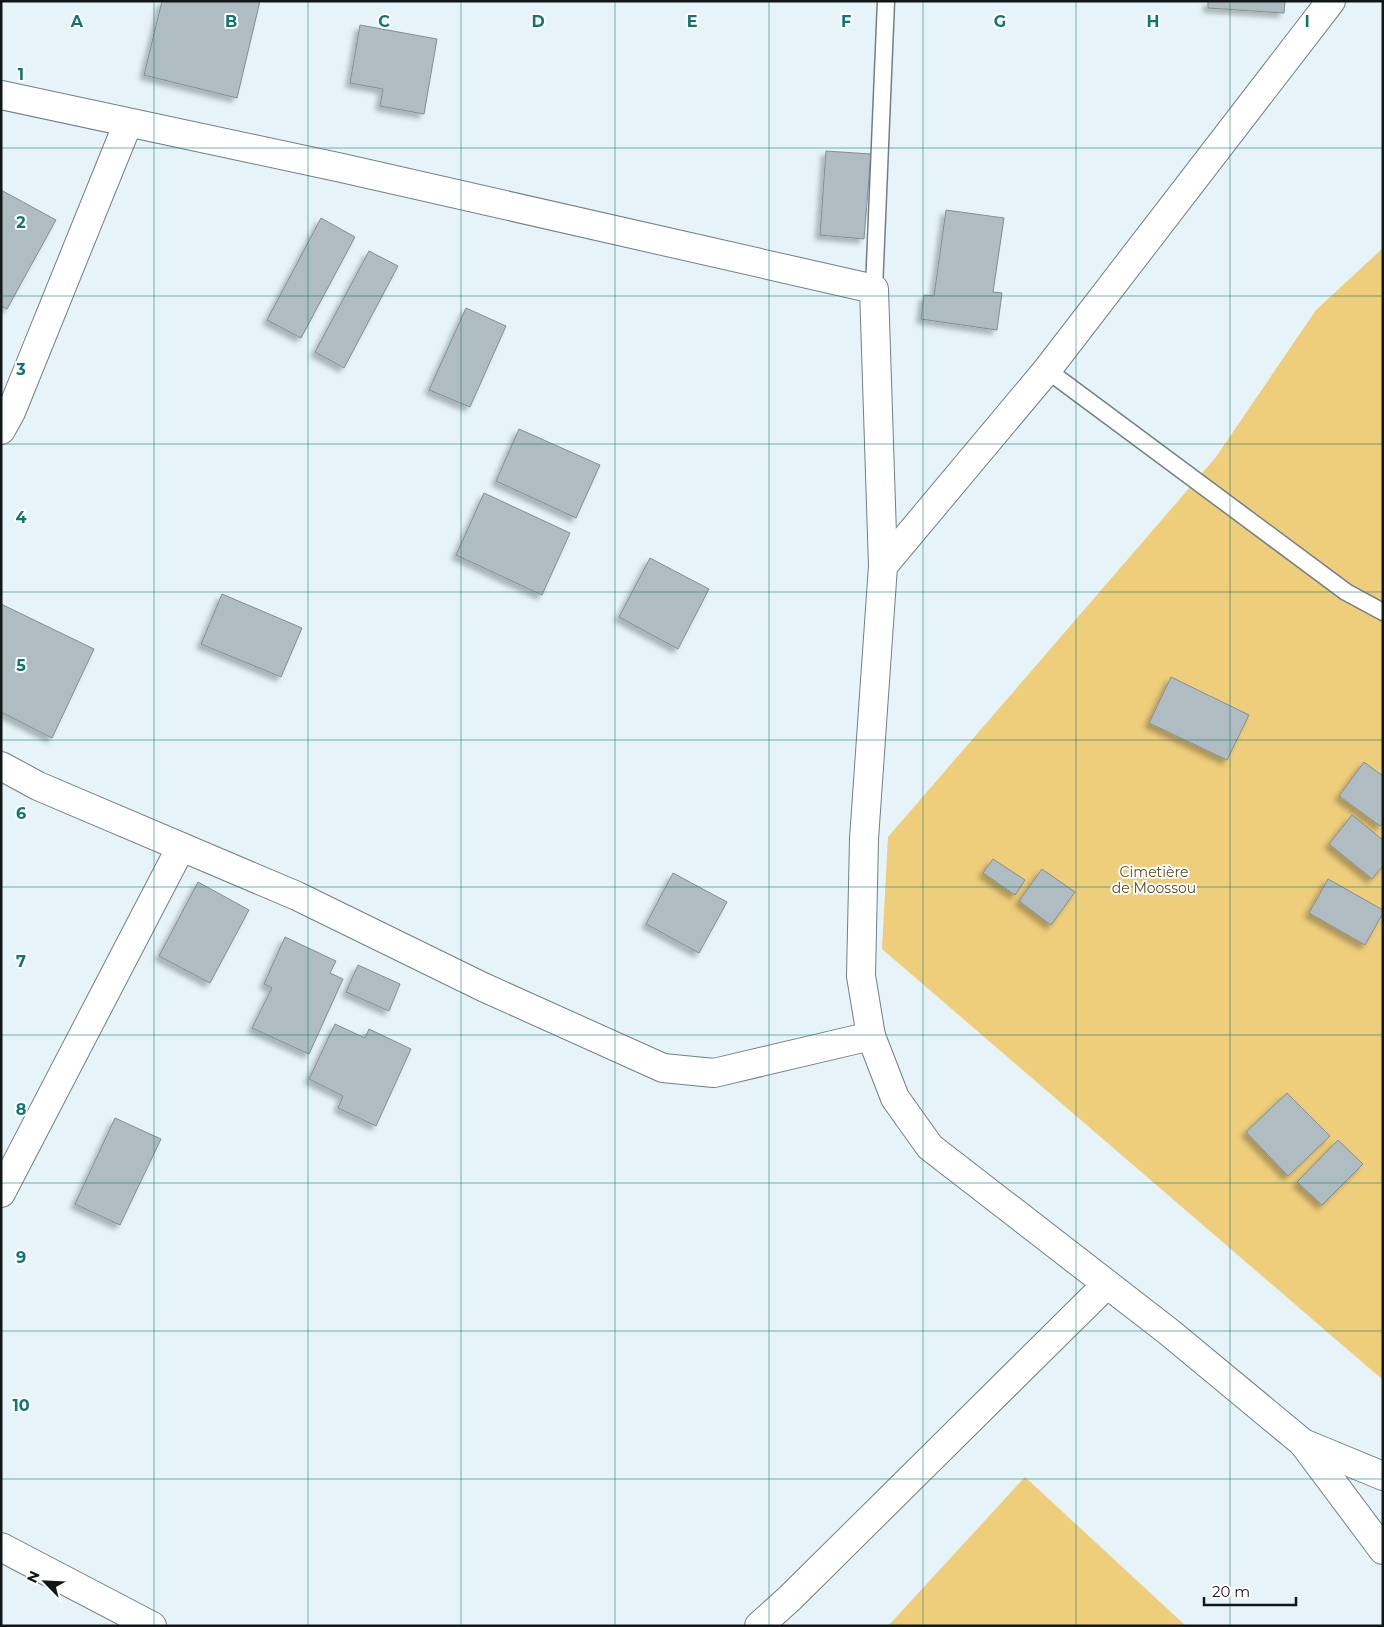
<svg xmlns="http://www.w3.org/2000/svg" width="1384" height="1627" font-family="Montserrat,sans-serif">
	<style>
		.green { fill: #eecd7b }
		.building { fill: #afbcc1; stroke: #828e93; filter: url(#shadow) }
		.lines { fill: none; stroke-linecap: round; stroke-linejoin: round }
		.lane-casing { stroke: #737f83; stroke-width: 19 }
		.street-casing { stroke: #737f83; stroke-width: 30 }
		.lane { stroke: #fff; stroke-width: 16 }
		.street { stroke: #fff; stroke-width: 28 }
		.grid { fill: none; stroke: #0f766e; stroke-width: 1; stroke-opacity: 0.55 }
		.labels { text-anchor: middle; stroke-width: 4; stroke-linejoin: round; paint-order: stroke }
		.park-label { font-size: 14px; fill: #5b4c25; stroke: #fff }
		.grid-label { font-size: 16px; text-anchor: middle; font-weight: bold; fill: #0f766e; stroke: #fff; stroke-width: 4; stroke-linejoin: round; paint-order: stroke }
	</style>
	<defs>
		<filter id="shadow"><feDropShadow dx="-4.5" dy="4.5" stdDeviation="2.5" flood-color="#0004"/></filter>
	</defs>
	<rect width="100%" height="100%" fill="#e6f4f9"/>
	<g class="green">
		<polygon points="1383,248 1383,1380 882,949 888,837 1216,457 1316,310"/>
		<polygon points="1025,1477 1186,1626 888,1626"/>
	</g>
	<g class="building">
		<polygon points="162,1 260,1 237,98 144,75"/>
		<polygon points="1208,1 1285,1 1284,13 1208,8"/>
		<polygon points="360,25 437,39 424,114 380,106 383,89 350,83"/>
		<polygon points="826,151 871,154 864,239 820,235"/>
		<polygon points="1,190 56,220 7,309 1,306"/>
		<polygon points="946,210 1004,218 993,292 1002,293 997,330 921,319 924,295 934,296"/>
		<polygon points="321,218 355,237 301,338 267,320"/>
		<polygon points="369,251 398,266 344,368 315,352"/>
		<polygon points="466,308 506,326 470,407 429,390"/>
		<polygon points="519,429 600,465 576,518 496,481"/>
		<polygon points="484,493 570,533 542,595 456,555"/>
		<polygon points="650,558 709,589 678,649 619,617"/>
		<polygon points="222,594 302,628 281,677 201,644"/>
		<polygon points="1,604 94,649 52,738 1,712"/>
		<polygon points="1171,677 1249,715 1227,760 1149,723"/>
		<polygon points="1364,762 1383,776 1383,823 1380,826 1339,796"/>
		<polygon points="1352,815 1383,840 1383,866 1372,879 1329,844"/>
		<polygon points="993,859 1025,880 1015,895 983,873"/>
		<polygon points="1042,869 1075,892 1051,925 1019,901"/>
		<polygon points="673,873 727,902 699,953 646,924"/>
		<polygon points="1328,879 1383,910 1383,913 1365,945 1309,913"/>
		<polygon points="198,882 249,910 210,983 159,956"/>
		<polygon points="285,937 336,961 330,973 343,979 309,1054 252,1028 272,988 264,984"/>
		<polygon points="358,965 400,984 389,1011 346,992"/>
		<polygon points="335,1024 365,1038 369,1029 411,1049 376,1126 338,1108 343,1096 309,1079"/>
		<polygon points="1287,1093 1330,1136 1288,1176 1246,1132"/>
		<polygon points="115,1118 161,1139 120,1225 75,1204"/>
		<polygon points="1338,1140 1363,1164 1322,1205 1297,1182"/>
	</g>
	<g class="lines">
		<defs>
			<g id="lane">
				<polyline points="874,289 886,1"/>
				<polyline points="1047,370 1346,592 1383,612"/>
			</g>
			<g id="street">
				<polyline points="1,95 342,168 874,289 883,566 864,839 861,976 871,1036 895,1098 930,1147 1169,1332 1303,1443 1383,1550"/>
				<polyline points="1,430 11,412 128,123"/>
				<polyline points="883,566 1047,370 1331,1"/>
				<polyline points="1,766 38,786 297,896 483,987 663,1068 714,1073 871,1036"/>
				<polyline points="1,1193 181,847"/>
				<polyline points="1303,1443 1383,1476"/>
				<polyline points="1,1547 152,1626"/>
				<polyline points="759,1626 790,1598 1107,1284"/>
			</g>
		</defs>
		<use href="#lane" class="lane-casing"/>
		<use href="#street" class="street-casing"/>
		<use href="#lane" class="lane"/>
		<use href="#street" class="street"/>
	</g>
	<path class="grid" d="M154 1V1626M308 1V1626M461 1V1626M615 1V1626M769 1V1626M923 1V1626M1076 1V1626M1230 1V1626M1 148H1383M1 296H1383M1 444H1383M1 592H1383M1 740H1383M1 887H1383M1 1035H1383M1 1183H1383M1 1331H1383M1 1479H1383"/>
	<g class="labels">
		<g class="park-label">
			<text x="1154" y="877">Cimetière<tspan x="1154" dy="16">de Moossou</tspan></text>
		</g>
	</g>
	<g class="grid-label">
		<text x="77" y="27">A</text>
		<text x="231" y="27">B</text>
		<text x="384" y="27">C</text>
		<text x="538" y="27">D</text>
		<text x="692" y="27">E</text>
		<text x="846" y="27">F</text>
		<text x="1000" y="27">G</text>
		<text x="1153" y="27">H</text>
		<text x="1307" y="27">I</text>
		<text x="21" y="80">1</text>
		<text x="21" y="228">2</text>
		<text x="21" y="375">3</text>
		<text x="21" y="523">4</text>
		<text x="21" y="671">5</text>
		<text x="21" y="819">6</text>
		<text x="21" y="967">7</text>
		<text x="21" y="1115">8</text>
		<text x="21" y="1263">9</text>
		<text x="21" y="1411">10</text>
	</g>
	<rect width="1384" height="1627" fill="none" stroke="#111618" stroke-width="5"/>
	<g transform="translate(45 1582) rotate(294)" stroke="#ffffff" stroke-width="4" paint-order="stroke">
	<path d="M0-4L9 19L0 12L-9 19Z" fill="#111618"/>
	<text y="-8" font-size="14" font-weight="bold" text-anchor="middle" fill="#111618">N</text>
	</g>
	<path d="M1204 1597v8h92v-8" fill="none" stroke="#111618" stroke-width="2.5"/>
	<text x="1212" y="1597" font-size="15" fill="#111618" stroke="#ffffff" stroke-width="4" paint-order="stroke">20 m</text>
</svg>
